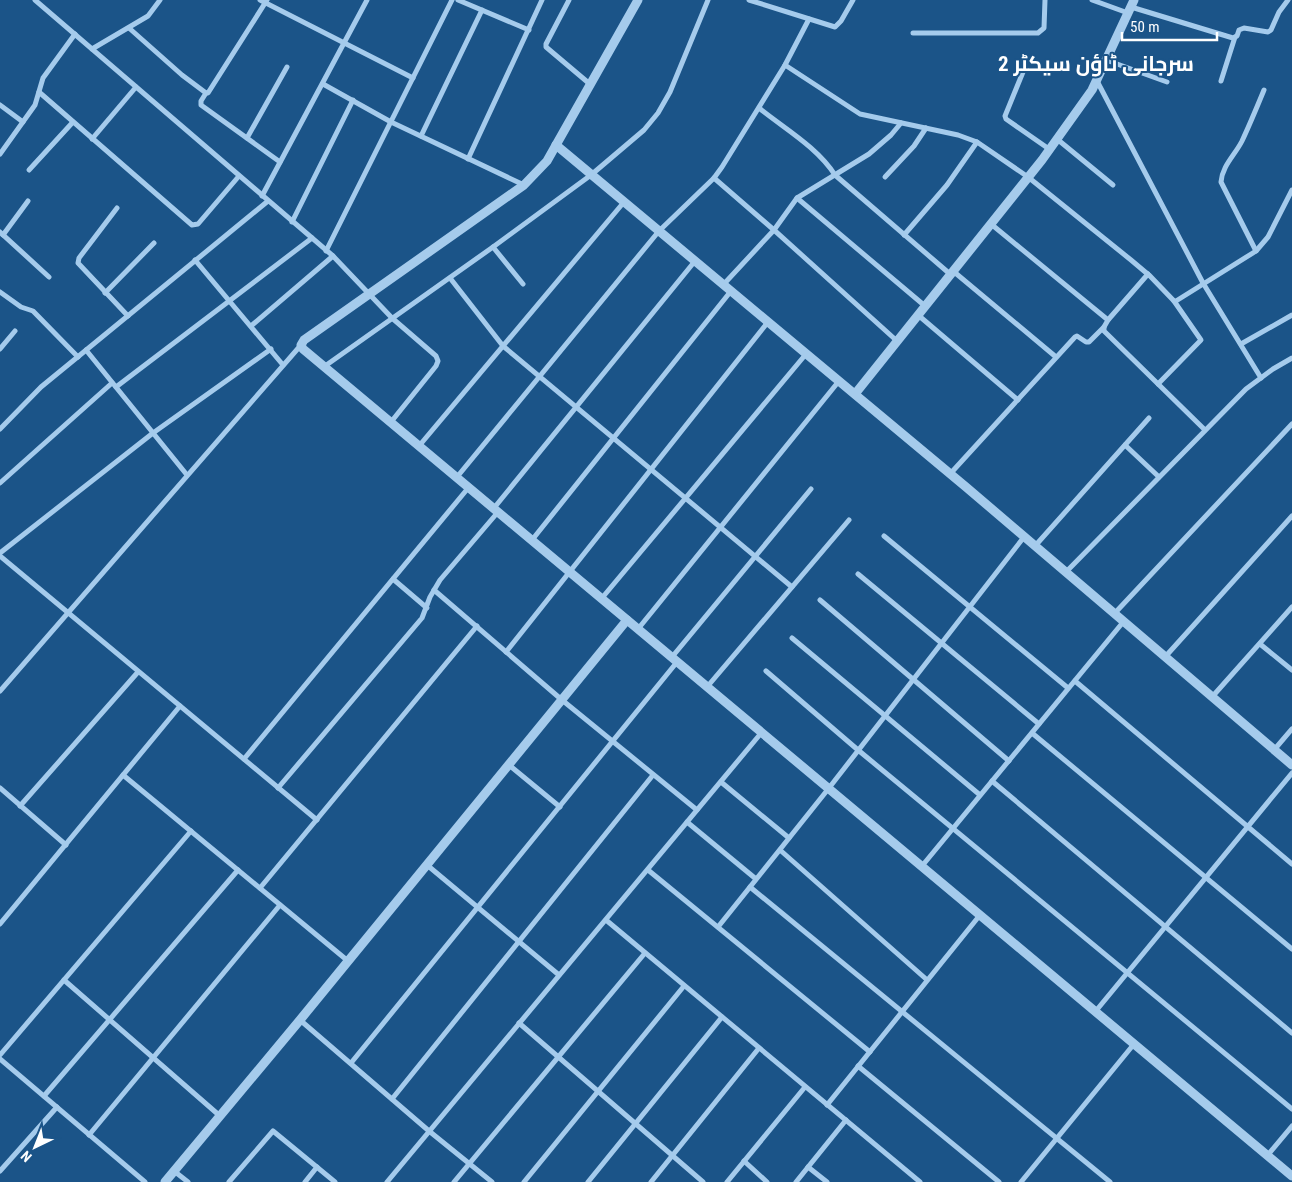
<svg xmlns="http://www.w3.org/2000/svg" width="1292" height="1182" font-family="'Roboto Condensed',Cairo,sans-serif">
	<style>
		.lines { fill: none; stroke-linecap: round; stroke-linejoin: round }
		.minor { stroke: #a5cbec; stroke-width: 5 }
		.tertiary { stroke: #a5cbec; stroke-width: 9 }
		.labels { text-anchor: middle; stroke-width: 4; stroke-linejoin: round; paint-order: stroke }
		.district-label { font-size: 21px; font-weight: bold; fill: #fff; stroke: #1b5488 }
	</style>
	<rect width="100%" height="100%" fill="#1b5488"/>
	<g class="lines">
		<g class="minor">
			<polyline points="35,0 333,256 392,318 436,356 438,361 436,366 391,422"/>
			<polyline points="260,0 413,78"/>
			<polyline points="458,0 529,30"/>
			<polyline points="569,0 546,44 546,47 591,85"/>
			<polyline points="749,0 835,27 841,21 853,0"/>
			<polyline points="1092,0 1128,13"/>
			<polyline points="1131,7 1233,38 1237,36 1239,30 1244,28 1268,32 1271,30 1279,12 1288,0"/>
			<polyline points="129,28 182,75 206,93 208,93 267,0"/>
			<polyline points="913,33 1038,33 1044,28 1045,0"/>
			<polyline points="92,49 148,16 160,0"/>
			<polyline points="1106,60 1167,82"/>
			<polyline points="785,65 860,114 958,135 977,142 1028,177 1131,260 1150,276 1174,301 1176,301 1256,251 1268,237 1292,190"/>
			<polyline points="1023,72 1005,116 1006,119 1049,149"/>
			<polyline points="1097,81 1203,283 1261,378"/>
			<polyline points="1221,81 1235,37"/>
			<polyline points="323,84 391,122 524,185"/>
			<polyline points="39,92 192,225 198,224 239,176"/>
			<polyline points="206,93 201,101 201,105 280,162"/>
			<polyline points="0,105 23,122"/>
			<path d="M759 108C785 129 817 147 835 175L950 274"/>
			<polyline points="421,136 482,10"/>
			<polyline points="247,138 287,67"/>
			<polyline points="92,139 136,87"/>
			<polyline points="1057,139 1113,185"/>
			<polyline points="0,154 35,105 43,78 75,34"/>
			<polyline points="468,159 542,0"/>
			<polyline points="29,170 73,122"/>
			<polyline points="885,177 914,146 926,128"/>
			<polyline points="714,178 774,230 897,341"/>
			<polyline points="262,196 367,0"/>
			<polyline points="797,198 925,306"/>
			<polyline points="117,208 79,258 78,263 128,316"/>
			<polyline points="292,222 353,100"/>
			<polyline points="991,224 1108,320"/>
			<polyline points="0,232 49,277"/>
			<polyline points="3,235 28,201"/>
			<polyline points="904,235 947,185 977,142"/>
			<polyline points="493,247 523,284"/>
			<polyline points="326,251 452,0"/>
			<path d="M1256 251 1221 182C1222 166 1235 155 1242 141 1250 124 1257 107 1264 90"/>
			<polyline points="195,260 283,365"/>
			<polyline points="953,271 1056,357"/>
			<polyline points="1148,274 1108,320 1104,327 1104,331 1205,430"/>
			<polyline points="450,278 503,346 792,587"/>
			<polyline points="723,285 774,230 797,198 869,154 891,135 901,123"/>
			<polyline points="0,292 21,307 33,311 78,357"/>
			<polyline points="105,293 154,243"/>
			<polyline points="918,315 1018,400"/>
			<polyline points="251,326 333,256"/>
			<polyline points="1241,344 1292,315"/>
			<polyline points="0,349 15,331"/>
			<polyline points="86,350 187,475"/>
			<polyline points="325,366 493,247 591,175 644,130 658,113 670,92 708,0"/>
			<polyline points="1158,384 1201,340 1174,301"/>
			<polyline points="116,387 312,238"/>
			<polyline points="0,429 41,387 268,201"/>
			<polyline points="1125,445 1159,477"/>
			<polyline points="419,446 624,202"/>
			<polyline points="950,474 1075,337 1077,336 1086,342 1089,342 1104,327"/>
			<polyline points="457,477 659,231 714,178 722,167 785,65 809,19"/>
			<polyline points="0,483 112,383"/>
			<polyline points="494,508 695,261"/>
			<polyline points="884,536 1068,688"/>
			<polyline points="532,540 731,291"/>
			<polyline points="1035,546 1149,418"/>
			<polyline points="0,553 153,433 271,349"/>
			<polyline points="0,556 317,820"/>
			<polyline points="1066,572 1246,389 1273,369 1292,358"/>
			<polyline points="858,574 1039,724"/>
			<polyline points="393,579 427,608"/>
			<polyline points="434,590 562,700 697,810"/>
			<polyline points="602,598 806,354"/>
			<polyline points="820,600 1009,761"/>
			<polyline points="1114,614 1292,424"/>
			<polyline points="638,629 839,381"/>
			<polyline points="792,638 980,795"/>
			<polyline points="1260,644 1292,670"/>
			<polyline points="506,652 768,322"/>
			<polyline points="672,657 811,489"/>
			<polyline points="1165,657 1292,516"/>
			<polyline points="766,671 858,750 1292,1109"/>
			<polyline points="1075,681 1292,864"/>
			<polyline points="707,687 849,520"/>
			<polyline points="0,691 301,345"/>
			<polyline points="1212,697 1292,607"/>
			<polyline points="1032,733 1292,949"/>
			<polyline points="1274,750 1292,729"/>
			<polyline points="244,759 469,487"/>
			<polyline points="509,765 560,807"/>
			<polyline points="123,775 348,961"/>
			<polyline points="992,781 1292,1033"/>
			<polyline points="721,782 789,838"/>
			<polyline points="0,788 66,845"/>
			<polyline points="278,788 422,618 430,597 440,580 498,512"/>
			<polyline points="20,806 138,672"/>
			<polyline points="687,822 756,879"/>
			<polyline points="780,850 926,979"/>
			<polyline points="427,865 559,975"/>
			<polyline points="922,866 1124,621"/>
			<polyline points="648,870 870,1052"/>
			<polyline points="750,887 1110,1182"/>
			<polyline points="260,888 477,626"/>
			<polyline points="606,920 920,1182"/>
			<polyline points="0,924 180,706"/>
			<polyline points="718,927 829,788 1024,537"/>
			<polyline points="64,980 220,1116"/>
			<polyline points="1095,1012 1292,773"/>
			<polyline points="300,1020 429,1131 492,1182"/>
			<polyline points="519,1023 703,1182"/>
			<polyline points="0,1055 191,831"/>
			<polyline points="0,1059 145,1182"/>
			<polyline points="351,1063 677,662"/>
			<polyline points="858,1066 999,1182"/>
			<polyline points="44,1096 238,870"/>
			<polyline points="392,1099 653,775"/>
			<polyline points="827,1105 980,915"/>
			<polyline points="89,1135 280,905"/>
			<polyline points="1267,1156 1292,1126"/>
			<polyline points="744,1161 767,1182"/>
			<polyline points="808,1167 827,1182"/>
			<polyline points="0,1171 57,1107"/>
			<polyline points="174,1171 188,1182"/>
			<polyline points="229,1182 273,1131 335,1182"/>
			<polyline points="305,1182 317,1167"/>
			<polyline points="387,1182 762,732"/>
			<polyline points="454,1182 645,953"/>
			<polyline points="524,1182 684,986"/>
			<polyline points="588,1182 722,1017"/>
			<polyline points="651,1182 759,1048"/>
			<polyline points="727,1182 805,1087"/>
			<polyline points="796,1182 846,1120"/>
			<polyline points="1021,1182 1134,1044"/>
		</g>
		<g class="tertiary">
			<polyline points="638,0 547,161 524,185 304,340 301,345 303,349 1292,1176"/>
			<polyline points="556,145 966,487 1292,765"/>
			<polyline points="855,394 1042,160 1092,90 1134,0"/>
			<polyline points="165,1182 300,1020 627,620"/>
		</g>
	</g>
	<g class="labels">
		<g class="district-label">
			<text x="1096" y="71">سرجانی ٹاؤن سیکٹر 2</text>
		</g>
	</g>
	<g transform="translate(35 1147) rotate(223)" stroke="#1b5488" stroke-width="4" paint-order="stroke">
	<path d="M0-4L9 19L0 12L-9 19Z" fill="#ffffff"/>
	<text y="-8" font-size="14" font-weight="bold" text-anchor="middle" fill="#ffffff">N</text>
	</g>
	<path d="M1122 32v8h95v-8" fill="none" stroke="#ffffff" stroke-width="2.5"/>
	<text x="1130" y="32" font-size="15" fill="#ffffff" stroke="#1b5488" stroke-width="4" paint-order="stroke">50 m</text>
</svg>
